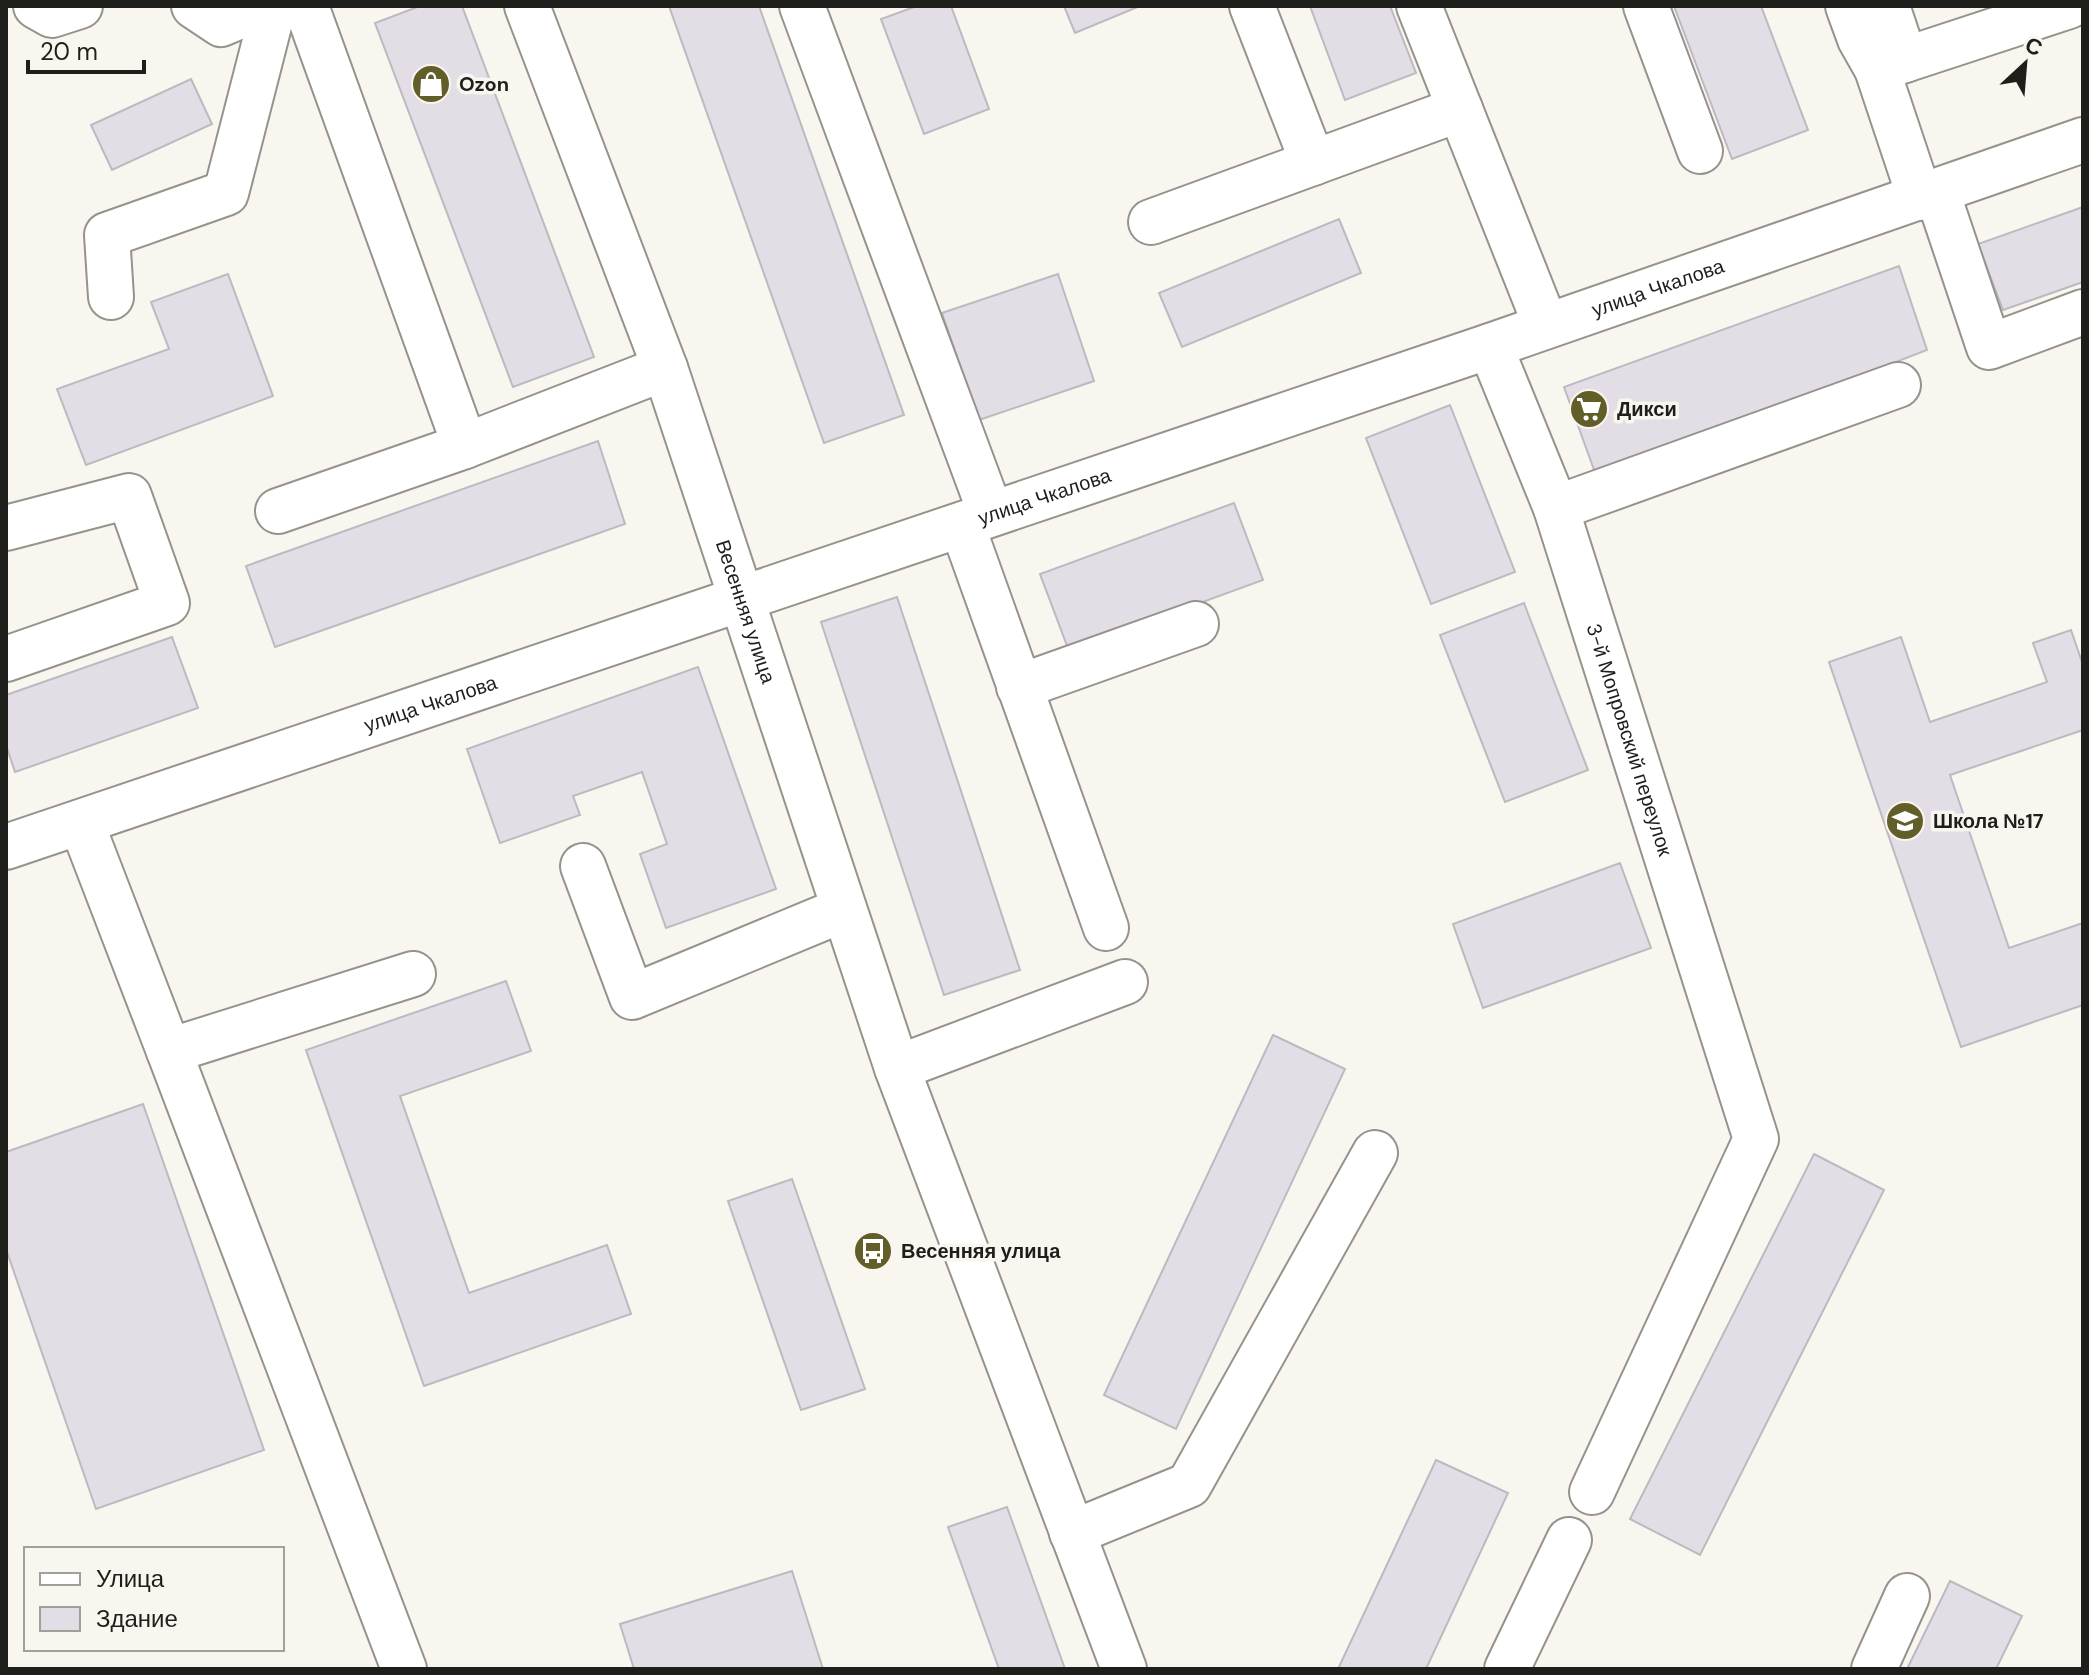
<svg xmlns="http://www.w3.org/2000/svg" width="2089" height="1675" font-family="'DM Sans',sans-serif">
	<style>
		.building { fill: #e3dee5; stroke: #beb9c0; stroke-width: 2 }
		.lines { fill: none; stroke-linecap: round; stroke-linejoin: round }
		.minor-casing { stroke: #95938c; stroke-width: 48 }
		.minor { stroke: #fff; stroke-width: 44 }
		.labels { text-anchor: middle; stroke-width: 7; stroke-linejoin: round; paint-order: stroke }
		.poi-label { font-size: 20px; font-weight: bold; fill: #1e1e1b; stroke: #f8f6ee; text-anchor: start }
		.street-label { font-size: 20px; fill: #1e1e1b; stroke: #f8f6ee }
	</style>
	<rect width="100%" height="100%" fill="#f8f6ee"/>
	<g class="building">
		<polygon points="420,6 462,6 594,357 513,387 375,23"/>
		<polygon points="669,6 759,6 904,415 824,443"/>
		<polygon points="917,6 951,6 989,109 924,134 881,19"/>
		<polygon points="1064,6 1140,6 1075,33"/>
		<polygon points="1310,6 1390,6 1416,73 1345,100"/>
		<polygon points="1674,6 1761,6 1808,130 1732,159"/>
		<polygon points="191,79 212,124 112,170 91,125"/>
		<polygon points="2083,207 2083,282 2003,310 1978,244"/>
		<polygon points="1339,219 1361,273 1182,347 1159,293"/>
		<polygon points="1899,266 1927,350 1597,478 1564,387"/>
		<polygon points="228,274 273,396 86,465 57,389 169,349 151,302"/>
		<polygon points="1058,274 1094,381 979,420 942,313"/>
		<polygon points="1450,405 1515,572 1431,604 1366,438"/>
		<polygon points="598,441 625,524 275,647 246,566"/>
		<polygon points="1234,503 1263,580 1069,651 1040,574"/>
		<polygon points="897,597 1020,970 944,995 821,622"/>
		<polygon points="1524,603 1588,770 1505,802 1440,635"/>
		<polygon points="2071,630 2083,665 2083,730 1950,775 2009,948 2083,923 2083,1005 1961,1047 1829,662 1901,637 1930,722 2047,682 2033,643"/>
		<polygon points="172,637 198,708 15,772 6,745 6,695"/>
		<polygon points="698,667 776,889 666,928 640,854 667,844 642,772 573,796 580,815 500,843 467,749"/>
		<polygon points="1620,863 1651,948 1483,1008 1453,924"/>
		<polygon points="506,981 531,1051 400,1096 469,1293 607,1245 631,1314 424,1386 306,1050"/>
		<polygon points="1273,1035 1345,1069 1176,1429 1104,1395"/>
		<polygon points="143,1104 264,1450 96,1509 6,1249 6,1152"/>
		<polygon points="1814,1154 1884,1190 1700,1555 1630,1519"/>
		<polygon points="792,1179 865,1389 801,1410 728,1201"/>
		<polygon points="1436,1460 1508,1493 1426,1669 1338,1669"/>
		<polygon points="1007,1507 1065,1669 999,1669 948,1527"/>
		<polygon points="792,1571 823,1669 634,1669 620,1624"/>
		<polygon points="1950,1581 2022,1616 1996,1669 1907,1669"/>
	</g>
	<g class="lines">
		<defs>
			<g id="minor">
				<polyline points="36,6 52,15 80,6"/>
				<polyline points="194,6 221,24 264,6"/>
				<polyline points="306,6 465,446"/>
				<path id="s1" d="M527 6 665 368 897 1068 1124 1669"/>
				<polyline points="802,6 991,514"/>
				<polyline points="1252,6 1313,163"/>
				<polyline points="1419,6 1546,326"/>
				<polyline points="1646,6 1700,151"/>
				<polyline points="1848,6 1860,39 1877,69 1920,198"/>
				<polyline points="1887,6 1905,60"/>
				<polyline points="1877,69 2069,6"/>
				<polyline points="1937,192 1989,347 2083,312"/>
				<polyline points="1151,222 1460,109"/>
				<polyline points="111,297 107,235 226,193 274,6"/>
				<path id="s2" d="M1490 346 1556 508 1756 1139 1592 1492"/>
				<polyline points="1556,508 1898,385"/>
				<polyline points="278,511 465,446 665,368"/>
				<polyline points="962,525 1106,928"/>
				<polyline points="6,528 129,496 167,603 6,659"/>
				<polyline points="1019,687 1196,624"/>
				<polyline points="81,822 169,1051 413,974"/>
				<path id="s3" d="M6 847 1490 346 2083 140"/>
				<polyline points="583,866 632,997 842,910"/>
				<polyline points="169,1051 404,1669"/>
				<polyline points="897,1068 1125,982"/>
				<polyline points="1072,1533 1189,1485 1375,1153"/>
				<polyline points="1507,1669 1569,1540"/>
				<polyline points="1874,1669 1907,1596"/>
			</g>
		</defs>
		<use href="#minor" class="minor-casing"/>
		<use href="#minor" class="minor"/>
	</g>
	<defs>
		<symbol id="shop-disc" viewBox="-11 -11 22 22"><circle r="9.5" fill="#615e2a" stroke="#f8f6ee"/><path d="M-5-2.5h2.3a2.7 3.5 0 0 1 5.4 0H5L5.5 6h-11ZM-1.5-2.5h3a1.5 2.3 0 0 0-3 0Z" fill="#fff"/></symbol>
		<symbol id="supermarket-disc" viewBox="-11 -11 22 22"><circle r="9.5" fill="#615e2a" stroke="#f8f6ee"/><path d="M-6-5.5h2.5l.6 2H6L4.5 2H-2.5L-4.4-4H-6ZM-1.5 3.2a1.3 1.3 0 1 0 .1 0ZM3 3.2a1.3 1.3 0 1 0 .1 0Z" fill="#fff"/></symbol>
		<symbol id="school-disc" viewBox="-11 -11 22 22"><circle r="9.5" fill="#615e2a" stroke="#f8f6ee"/><path d="M0-5L7-2L0 1L-7-2ZM-4 1L0 2.5L4 1V4Q0 6-4 4Z" fill="#fff"/></symbol>
		<symbol id="bus-disc" viewBox="-11 -11 22 22"><circle r="9.5" fill="#615e2a" stroke="#f8f6ee"/><path d="M-5-6H5V4H4V6H2V4H-2V6H-4V4H-5ZM-3.5-4V0h7V-4ZM-3.5 1.2v1.5H-2V1.2ZM2 1.2v1.5H3.5V1.2Z" fill="#fff"/></symbol>
	</defs>
	<g fill-rule="evenodd">
		<use href="#shop-disc" x="409" y="62" width="44" height="44"/>
		<use href="#supermarket-disc" x="1567" y="387" width="44" height="44"/>
		<use href="#school-disc" x="1883" y="799" width="44" height="44"/>
		<use href="#bus-disc" x="851" y="1229" width="44" height="44"/>
	</g>
	<g class="labels">
		<g class="poi-label">
			<text x="459" y="91">Ozon</text>
			<text x="1617" y="416">Дикси</text>
			<text x="1933" y="828">Школа №17</text>
			<text x="901" y="1258">Весенняя улица</text>
		</g>
		<g class="street-label">
			<text dy="7" stroke="none"><textPath href="#s3" startOffset="1744">улица Чкалова</textPath></text>
			<text dy="7" stroke="none"><textPath href="#s3" startOffset="1096">улица Чкалова</textPath></text>
			<text dy="7" stroke="none"><textPath href="#s1" startOffset="644">Весенняя улица</textPath></text>
			<text dy="7" stroke="none"><textPath href="#s3" startOffset="448">улица Чкалова</textPath></text>
			<text dy="7" stroke="none"><textPath href="#s2" startOffset="418">3-й Мопровский переулок</textPath></text>
		</g>
	</g>
	<rect width="2089" height="1675" fill="none" stroke="#1e1e1b" stroke-width="16"/>
	<rect x="24" y="1547" width="260" height="104" fill="#f8f6ee" stroke="#a1a09a" stroke-width="2"/>
	<rect x="40" y="1573" width="40" height="12" fill="#ffffff" stroke="#a1a09a" stroke-width="2"/>
	<text x="96" y="1587" font-size="24" fill="#1e1e1b">Улица</text>
	<rect x="40" y="1607" width="40" height="24" fill="#e3dee5" stroke="#a1a09a" stroke-width="2"/>
	<text x="96" y="1627" font-size="24" fill="#1e1e1b">Здание</text>
	<g transform="translate(2025 64) rotate(26)" stroke="#f8f6ee" stroke-width="6" paint-order="stroke">
	<path d="M0-6L14 30L0 20L-14 30Z" fill="#1e1e1b"/>
	<text y="-12" font-size="22" font-weight="bold" text-anchor="middle" fill="#1e1e1b">С</text>
	</g>
	<path d="M28 60v12h116v-12" fill="none" stroke="#1e1e1b" stroke-width="4"/>
	<text x="40" y="60" font-size="24" fill="#1e1e1b" stroke="#f8f6ee" stroke-width="6" paint-order="stroke">20 m</text>
</svg>
